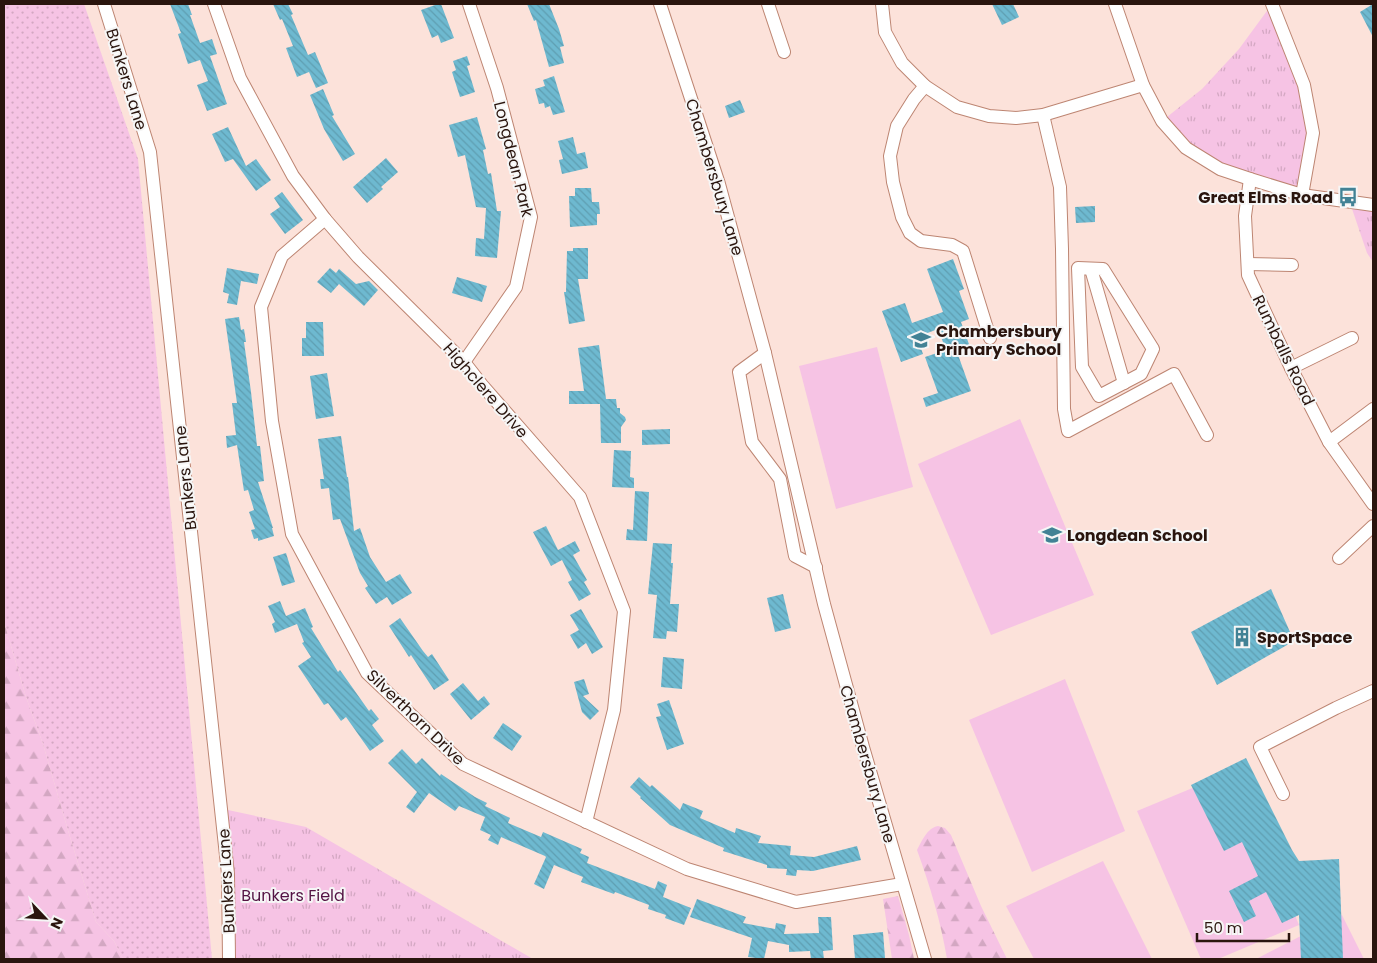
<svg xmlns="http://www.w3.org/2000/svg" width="1377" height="963" font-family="Poppins,sans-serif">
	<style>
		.grass { fill: url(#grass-dots) }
		.forest { fill: url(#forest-firs) }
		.park { fill: url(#park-tufts) }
		.pitch { fill: #f6c3e4 }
		.building { fill: url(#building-back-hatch) }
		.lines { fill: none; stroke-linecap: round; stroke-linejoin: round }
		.minor-casing { stroke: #bd8572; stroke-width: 14 }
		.minor { stroke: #fff; stroke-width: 12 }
		.labels { text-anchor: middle; stroke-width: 4; stroke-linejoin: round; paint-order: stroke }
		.street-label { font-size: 16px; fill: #2a150e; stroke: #f6f6f6 }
		.poi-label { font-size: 16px; font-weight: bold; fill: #2a150e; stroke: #f6f6f6; text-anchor: start }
		.park-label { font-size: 16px; fill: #541444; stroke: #f6f6f6 }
	</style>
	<defs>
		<pattern id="grass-dots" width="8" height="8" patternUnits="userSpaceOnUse" patternTransform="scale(1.25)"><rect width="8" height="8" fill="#f6c3e4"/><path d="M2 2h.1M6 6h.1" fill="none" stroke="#d3a7c2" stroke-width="1.8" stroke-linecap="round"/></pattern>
		<pattern id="forest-firs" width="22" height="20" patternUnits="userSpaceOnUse" patternTransform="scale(1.25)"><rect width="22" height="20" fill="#f6c3e4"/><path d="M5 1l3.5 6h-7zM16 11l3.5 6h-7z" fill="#d3a7c2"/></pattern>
		<pattern id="park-tufts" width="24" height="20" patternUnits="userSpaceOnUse" patternTransform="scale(1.25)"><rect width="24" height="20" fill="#f6c3e4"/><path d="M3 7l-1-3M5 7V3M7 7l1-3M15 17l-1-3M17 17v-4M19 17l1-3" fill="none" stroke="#d3a7c2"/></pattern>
		<pattern id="building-back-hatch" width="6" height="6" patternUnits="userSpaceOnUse" patternTransform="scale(1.25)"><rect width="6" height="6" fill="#6eb9d0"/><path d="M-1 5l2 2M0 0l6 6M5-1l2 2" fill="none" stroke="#5f9eb1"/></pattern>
	</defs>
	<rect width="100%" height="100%" fill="#fce2da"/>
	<polygon class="grass" points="4,4 84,4 138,159 212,959 123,959 114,941 96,922 67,827 43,744 26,697 4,622"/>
	<g class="forest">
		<polygon points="4,622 26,697 43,744 67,827 96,922 114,941 123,959 4,959"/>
		<path d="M938 826 945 828 951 835 981 906 1007 959H947C941 922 930 886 917 850 922 841 927 828 938 826Z"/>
		<polygon points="898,896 909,935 914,959 892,959 883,899"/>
	</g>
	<g class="park">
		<polygon points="1272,4 1313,133 1302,195 1220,169 1162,121 1202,89 1239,49"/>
		<polygon points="1348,197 1373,202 1373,262 1367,253"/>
		<polygon points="228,810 306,827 533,959 229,959"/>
	</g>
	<g class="pitch">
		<polygon points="877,347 913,487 836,509 799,366"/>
		<polygon points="1020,419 1094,595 991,635 918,464"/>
		<polygon points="1065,679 1125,831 1032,872 969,720"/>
		<polygon points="1236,770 1299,925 1218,959 1201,959 1137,811"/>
		<polygon points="1103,861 1152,959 1034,959 1006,906"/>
		<polygon points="1342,915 1364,959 1256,959"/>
	</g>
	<g class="building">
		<polygon points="170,4 188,4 192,15 190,15 200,43 212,39 217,54 210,56 227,104 207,111 197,85 208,81 200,60 188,64 178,34 181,33"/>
		<polygon points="273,4 288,4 293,14 291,15 308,55 315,52 328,83 316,88 309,72 297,77 286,48 293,46 282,19 280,20"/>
		<polygon points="438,4 441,4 454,38 441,43 438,35 432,38 421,10"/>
		<polygon points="527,4 549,4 559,29 564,46 560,47 564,63 549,67 536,20 534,21"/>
		<polygon points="992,4 1013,4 1019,17 1002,25"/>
		<polygon points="1373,4 1373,37 1360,12"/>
		<polygon points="467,56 470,65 467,66 475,92 460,97 452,72 456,70 453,61"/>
		<polygon points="554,76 565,112 553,115 550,106 545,108 544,103 539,104 535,89 545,86 543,80"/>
		<polygon points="323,89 334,115 332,116 355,154 343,161 324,129 310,95"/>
		<polygon points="740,100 745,112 729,118 725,106"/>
		<polygon points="477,117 486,149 483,150 488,174 491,173 497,211 501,211 497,258 475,256 476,238 484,239 486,208 476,207 465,155 458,157 449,125"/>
		<polygon points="228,127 246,166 256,159 271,180 256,191 233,159 225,162 212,134"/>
		<polygon points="573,137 577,154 585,152 588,168 562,174 559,160 563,159 558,141"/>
		<polygon points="386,158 398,172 381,187 383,189 367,203 353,187"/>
		<polygon points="575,188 591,188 592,202 599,202 600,214 597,214 597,225 570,227 569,196 575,196"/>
		<polygon points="282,192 303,220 285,234 270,214 280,207 274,198"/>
		<polygon points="1095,206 1095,222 1076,223 1075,207"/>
		<polygon points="573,248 588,248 588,279 578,279 585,321 569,324 564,292 566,292 567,251 573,251"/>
		<polygon points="953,259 964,289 959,291 969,319 961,322 970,347 957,352 971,391 926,407 923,398 938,393 925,357 946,350 938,329 917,337 923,354 901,362 882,311 905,303 912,323 943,312 927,269"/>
		<polygon points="227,268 259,274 257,284 241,281 237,305 227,303 229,294 223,292"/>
		<polygon points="330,268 336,273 339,269 356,284 369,281 378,290 364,306 339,284 331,293 317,282"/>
		<polygon points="457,277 487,286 482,302 452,293"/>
		<polygon points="239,317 241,330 244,329 246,342 244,342 251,392 257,446 260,446 264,481 258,482 273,528 272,528 274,536 258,541 258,538 254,539 251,530 255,529 249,512 254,510 248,490 244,491 237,445 227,448 226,436 236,435 232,403 237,403 225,319"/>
		<polygon points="306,322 323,322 324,356 302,356 302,338 306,338"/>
		<polygon points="599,345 606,399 616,399 617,408 620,408 620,413 625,417 626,420 621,427 621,443 601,443 600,404 569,404 569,391 584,391 578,348"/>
		<polygon points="327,373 334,416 316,419 310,376"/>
		<polygon points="670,429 670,444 642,445 642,430"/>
		<polygon points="341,436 347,477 348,477 354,531 360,528 370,557 386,582 400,574 412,593 392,605 387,597 376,604 365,588 368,586 360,573 340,519 333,520 329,488 321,489 320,479 324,479 318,439"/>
		<polygon points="614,450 631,451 630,477 634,478 634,488 612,487"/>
		<polygon points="635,491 649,492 647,541 626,540 627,529 633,530"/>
		<polygon points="546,526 558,550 575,541 580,551 573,555 587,580 584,582 591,594 579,601 568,582 572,580 562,560 551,566 533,532"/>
		<polygon points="653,543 672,544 671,563 673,563 670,604 679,604 677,632 667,631 666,639 653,638 657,595 648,594"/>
		<polygon points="286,553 295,582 282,586 273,557"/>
		<polygon points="1271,589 1294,641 1217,685 1191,632"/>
		<polygon points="783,594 791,628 775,632 767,598"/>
		<polygon points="280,601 286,616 305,608 313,627 311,628 338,672 340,670 369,711 371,709 379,719 372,725 384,741 370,751 346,717 341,721 328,703 324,705 298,666 311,657 302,643 304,642 297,624 275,633 272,624 275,622 268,606"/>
		<polygon points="581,609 603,647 592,654 586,643 578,649 570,635 579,630 570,615"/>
		<polygon points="400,618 423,651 428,657 432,654 449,680 434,690 411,655 409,657 389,626"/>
		<polygon points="663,657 684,659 682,689 661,687"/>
		<polygon points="584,679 589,694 583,696 599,711 590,720 582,712 574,682"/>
		<polygon points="463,683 478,701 484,696 490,704 471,720 450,694"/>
		<polygon points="669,700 684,744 667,750 656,717 661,716 657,704"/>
		<polygon points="503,723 522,736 512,751 493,738"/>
		<polygon points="402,749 416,764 422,758 440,776 441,774 475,797 487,803 485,806 510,818 508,823 541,837 543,832 582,849 580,853 589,857 587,863 655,889 658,881 667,885 663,897 691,908 684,925 665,918 666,915 648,909 649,905 615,892 614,894 581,882 583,877 554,865 544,889 534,884 546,857 545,856 501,837 498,845 488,840 491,835 480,830 485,817 459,806 455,811 429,793 414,813 406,807 417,792 388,763"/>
		<polygon points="1246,758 1292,850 1299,861 1339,859 1343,959 1301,959 1299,915 1282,923 1266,892 1249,901 1256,916 1244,922 1229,891 1258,876 1242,842 1224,851 1191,785"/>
		<polygon points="639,777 650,787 652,785 680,810 683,803 703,811 700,818 735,833 736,828 761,836 758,843 791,846 790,855 814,857 857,846 861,860 813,871 797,870 796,876 786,875 787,869 767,868 767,865 723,851 724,848 670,825 640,798 641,797 630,787"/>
		<polygon points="697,899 746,917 743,923 775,929 776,923 786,925 784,934 819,933 818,917 831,917 833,950 823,951 824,959 811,959 810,951 789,952 789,945 768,941 764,959 748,957 752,938 690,917"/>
		<polygon points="883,932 885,958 855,959 853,935"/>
	</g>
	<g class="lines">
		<defs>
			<g id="minor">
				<polyline points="104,4 150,152 228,874 229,959"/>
				<polyline points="214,4 240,78 293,176 325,219 358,257 464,362 482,385 580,497 624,611 614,710 586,822"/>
				<polyline points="660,4 719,184 765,353 824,604 863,747 925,959"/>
				<polyline points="768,4 784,52"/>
				<polyline points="882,4 885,32 902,63 925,86 957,107 989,116 1016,118 1043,115 1143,85"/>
				<polyline points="1115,4 1143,85 1162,121 1186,148 1220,169 1250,179 1302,195 1373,205"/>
				<polyline points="1272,4 1304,85 1313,133 1302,195"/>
				<polyline points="925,86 914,99 897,126 890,156 893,182 902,217 910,233 921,241 952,245 963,251 990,338"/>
				<polyline points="1043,115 1060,187 1062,249 1064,409 1068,431 1174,374 1207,435"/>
				<polyline points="1250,179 1245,216 1248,275 1291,368 1329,442 1373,504"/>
				<polyline points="325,219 282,256 261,307 272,421 292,534 367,673 463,764 687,869 796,902 902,884"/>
				<polyline points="1248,264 1292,265"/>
				<polygon points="1078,268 1103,269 1153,349 1141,374 1099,396 1082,367"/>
				<polyline points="1091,269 1124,383"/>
				<polyline points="765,353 739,372 752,442 780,479 795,556 816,567"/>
				<polyline points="464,362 516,287 531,217 497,88 469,4"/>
				<polyline points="1291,368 1352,338"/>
				<polyline points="1329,442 1373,409"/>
				<polyline points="1339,558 1373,526"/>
				<polyline points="1283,794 1260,747 1336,708 1373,691"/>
			</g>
		</defs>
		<use href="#minor" class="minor-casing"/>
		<use href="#minor" class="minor"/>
	</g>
	<defs>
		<symbol id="bus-bare" viewBox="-9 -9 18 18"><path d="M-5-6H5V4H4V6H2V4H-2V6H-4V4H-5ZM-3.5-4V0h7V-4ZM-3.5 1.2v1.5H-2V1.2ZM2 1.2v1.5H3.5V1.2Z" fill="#428295" stroke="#f6f6f6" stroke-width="2.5" paint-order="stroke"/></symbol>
		<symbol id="school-bare" viewBox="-9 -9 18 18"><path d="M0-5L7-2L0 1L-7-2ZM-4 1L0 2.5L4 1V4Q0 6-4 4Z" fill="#428295" stroke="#f6f6f6" stroke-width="2.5" paint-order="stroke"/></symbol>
		<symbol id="building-bare" viewBox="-9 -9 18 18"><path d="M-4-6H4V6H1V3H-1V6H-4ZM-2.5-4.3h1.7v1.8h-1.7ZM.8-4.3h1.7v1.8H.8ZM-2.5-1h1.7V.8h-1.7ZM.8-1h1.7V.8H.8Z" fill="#428295" stroke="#f6f6f6" stroke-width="2.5" paint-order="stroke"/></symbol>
	</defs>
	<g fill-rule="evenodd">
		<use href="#bus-bare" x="1334" y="183" width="28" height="28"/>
		<use href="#school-bare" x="907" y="326" width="28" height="28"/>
		<use href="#school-bare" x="1038" y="521" width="28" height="28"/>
		<use href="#building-bare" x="1228" y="623" width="28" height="28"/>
	</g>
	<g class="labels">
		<g class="street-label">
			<text transform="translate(127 79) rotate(73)" y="6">Bunkers Lane</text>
			<text transform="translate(514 159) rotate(76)" y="6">Longdean Park</text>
			<text transform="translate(715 177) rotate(73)" y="6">Chambersbury Lane</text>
			<text transform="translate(1284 350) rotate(64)" y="6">Rumballs Road</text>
			<text transform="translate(486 390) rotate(49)" y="6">Highclere Drive</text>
			<text transform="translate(185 478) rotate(-96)" y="6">Bunkers Lane</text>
			<text transform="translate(416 717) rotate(44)" y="6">Silverthorn Drive</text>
			<text transform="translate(868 764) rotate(74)" y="6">Chambersbury Lane</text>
			<text transform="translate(226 881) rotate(-93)" y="6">Bunkers Lane</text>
		</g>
		<g class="poi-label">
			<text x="1333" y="203" text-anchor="end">Great Elms Road</text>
			<text x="936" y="337">Chambersbury<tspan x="936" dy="18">Primary School</tspan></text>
			<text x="1067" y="541">Longdean School</text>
			<text x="1257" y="643">SportSpace</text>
		</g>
		<g class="park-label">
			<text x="293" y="901">Bunkers Field</text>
		</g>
	</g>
	<rect width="1377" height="963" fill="none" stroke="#2a150e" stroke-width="10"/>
	<g transform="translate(45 918) rotate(115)" stroke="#f6f6f6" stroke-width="4" paint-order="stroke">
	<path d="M0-4L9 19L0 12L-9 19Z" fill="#2a150e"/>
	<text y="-8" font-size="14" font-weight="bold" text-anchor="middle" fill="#2a150e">N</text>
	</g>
	<path d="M1197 933v8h92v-8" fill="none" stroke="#2a150e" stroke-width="2.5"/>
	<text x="1204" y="933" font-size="15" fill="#2a150e" stroke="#f6f6f6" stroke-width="4" paint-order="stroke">50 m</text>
</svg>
